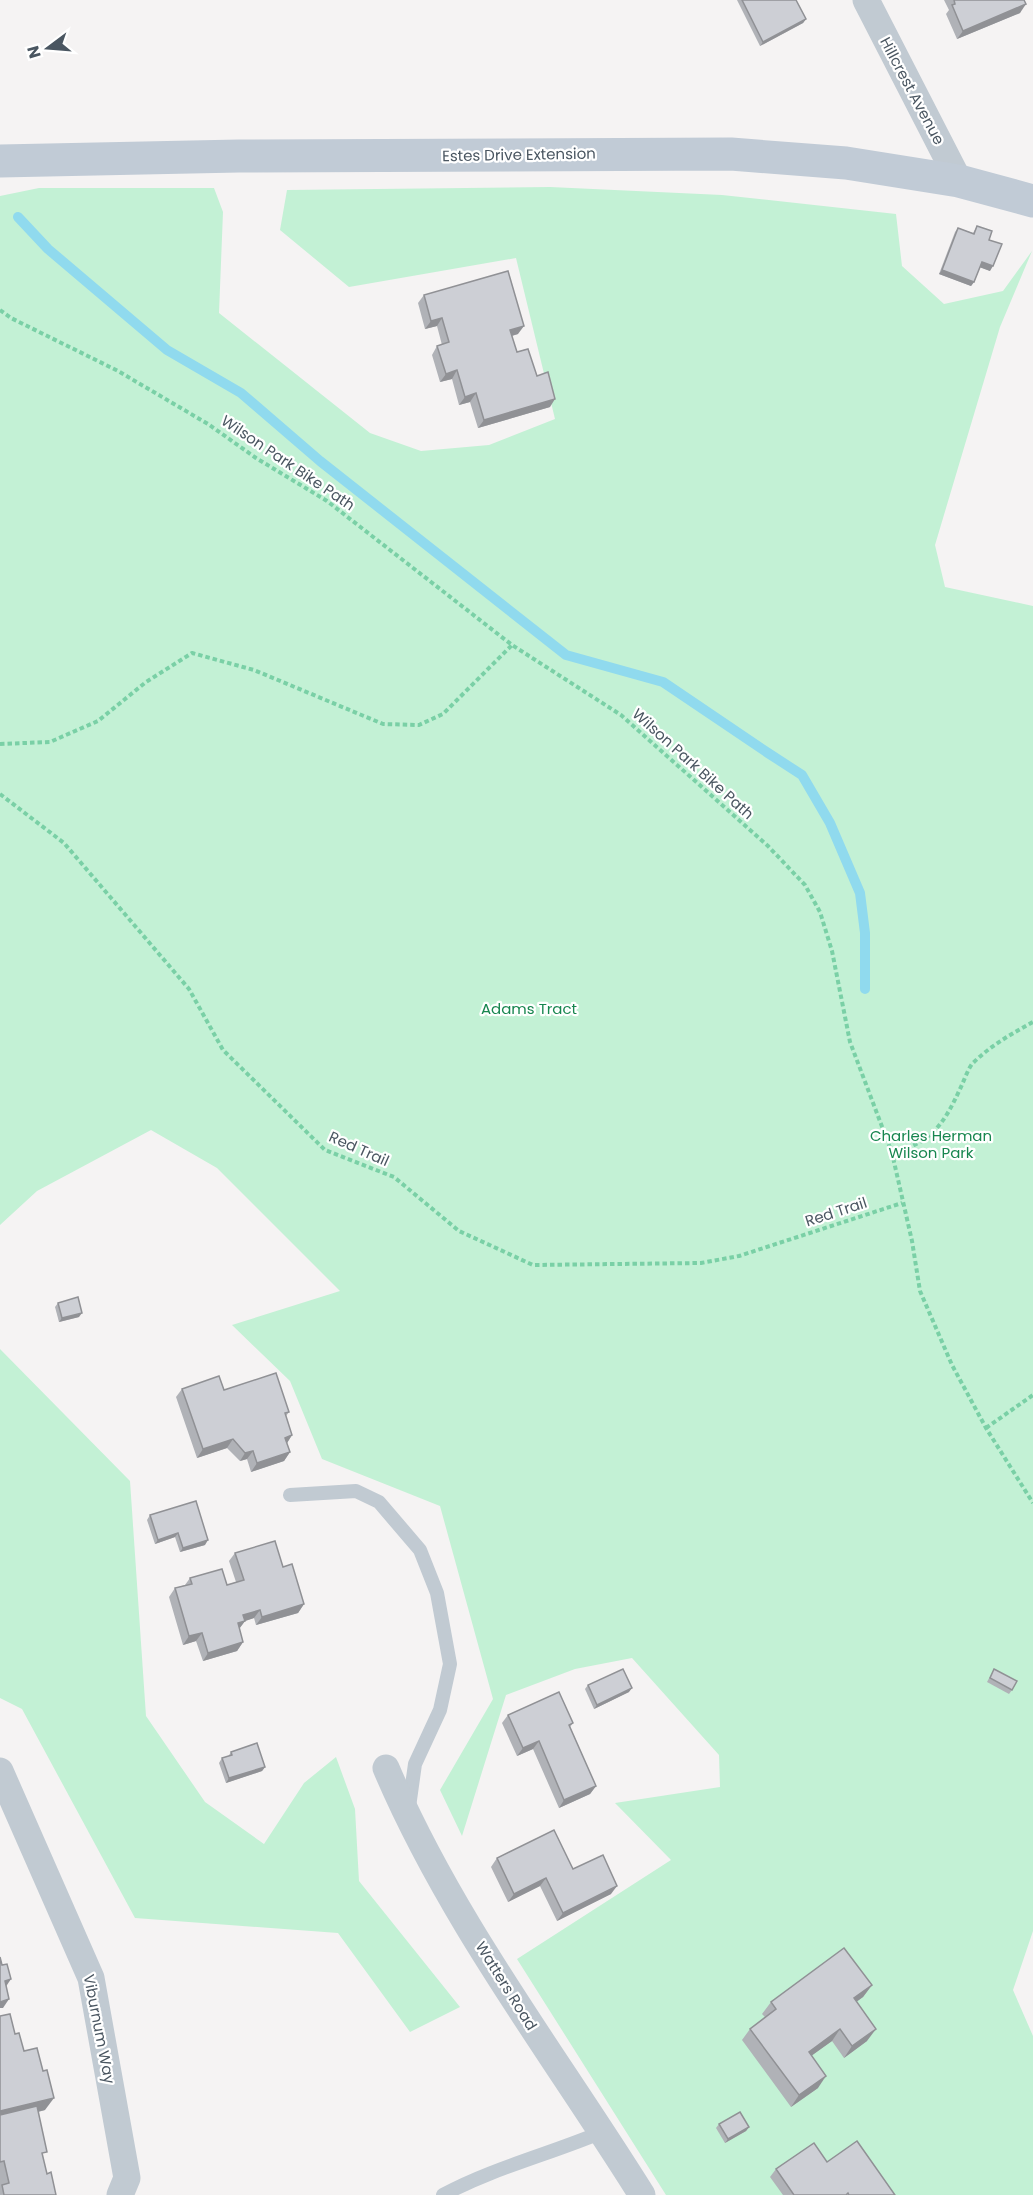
<svg xmlns="http://www.w3.org/2000/svg" width="1033" height="2195" font-family="Poppins,sans-serif">
	<style>
		.green { fill: #c3f1d5 }
		.lines { fill: none; stroke-linecap: round; stroke-linejoin: round }
		.stream { stroke: #90daee; stroke-width: 10 }
		.path { stroke: #7ad0a6; stroke-width: 4; stroke-dasharray: 4.5 3; stroke-linecap: butt }
		.lane { stroke: #c1cad2; stroke-width: 14 }
		.street { stroke: #c1cad2; stroke-width: 27 }
		.secondary { stroke: #c1cbd6; stroke-width: 33 }
		.wall { fill: #b0b2b7 }
		.shaded-wall { fill: #909195 }
		.building { fill: #cdcfd5; stroke: #909195; stroke-width: 1.5 }
		.labels { text-anchor: middle; stroke-width: 4.5; stroke-linejoin: round; paint-order: stroke }
		.street-label { font-size: 15px; fill: #4a5661; stroke: #fff }
		.park-label { font-size: 15px; fill: #17864f; stroke: #fff }
	</style>
	<rect width="100%" height="100%" fill="#f5f3f3"/>
	<g class="green">
		<polygon points="550,187 722,195 896,214 902,266 944,304 1003,291 1032,251 1000,327 935,545 945,587 1033,606 1033,1931 1013,1990 1033,2036 1033,2195 666,2195 517,1959 671,1860 615,1803 720,1787 719,1755 632,1658 575,1669 506,1695 462,1836 440,1790 493,1699 440,1506 322,1459 290,1381 232,1325 340,1291 217,1168 151,1130 37,1191 0,1225 0,196 39,188 214,188 223,212 219,313 370,433 421,451 489,445 555,419 516,258 349,287 280,230 287,190"/>
		<polygon points="0,1349 130,1481 146,1716 205,1802 264,1844 304,1783 336,1757 355,1809 359,1881 460,2007 410,2032 338,1933 135,1918 22,1709 0,1698"/>
	</g>
	<g class="lines">
		<polyline class="stream" points="18,217 48,249 167,350 241,393 320,461 566,655 663,682 768,753 802,775 830,823 860,893 865,933 865,989"/>
		<g class="path">
			<polyline points="0,310 11,318 118,371 208,424 256,458 327,501 512,645 621,715 768,846 805,885 820,912 832,951 850,1042 892,1153 912,1241 920,1291 952,1365 986,1428 1033,1503"/>
			<polyline points="0,744 50,742 98,721 146,682 192,653 254,670 383,724 419,725 443,714 512,645"/>
			<polyline points="0,794 64,843 189,989 223,1050 325,1150 394,1177 459,1231 533,1265 701,1263 739,1256 902,1203"/>
			<path d="M892 1153C931 1143 944 1124 960 1089 964 1081 967 1071 972 1064 990 1046 1011 1034 1033 1022"/>
			<polyline points="986,1428 1033,1395"/>
		</g>
		<g class="lane">
			<polyline points="290,1495 356,1491 379,1502 420,1550 437,1593 450,1664 440,1710 415,1764 409,1807"/>
			<path d="M443 2195C493 2168 550 2154 602 2132"/>
		</g>
		<g class="street">
			<polyline points="866,0 959,181"/>
			<path d="M386 1768C451 1921 554 2054 642 2195"/>
			<polyline points="0,1771 91,1978 127,2178 120,2195"/>
		</g>
		<polyline class="secondary" points="0,161 239,156 731,154 846,163 959,181 1033,201"/>
	</g>
	<g class="wall">
		<polygon points="737,0 796,0 806,19 803,23 760,46"/>
		<polygon points="944,0 1024,0 1020,13 957,39 946,14 949,10"/>
		<polygon points="977,226 989,240 990,271 980,267 974,282 971,286 939,274 955,232 958,228 973,233"/>
		<polygon points="424,295 518,334 512,336 517,352 537,376 550,407 478,428 470,402 459,405 452,379 440,382 432,355 437,346 442,345 437,326 425,329 418,303"/>
		<polygon points="58,1303 79,1317 59,1322 55,1307"/>
		<polygon points="182,1389 224,1390 289,1412 286,1416 292,1435 287,1443 290,1452 284,1461 251,1472 247,1459 240,1461 227,1448 197,1458 176,1397"/>
		<polygon points="150,1515 205,1545 180,1552 175,1537 155,1544 147,1520"/>
		<polygon points="235,1553 283,1567 304,1604 298,1613 256,1625 254,1618 245,1621 239,1629 243,1642 237,1651 203,1661 196,1641 183,1645 169,1597 175,1588 185,1585 190,1578 227,1585 236,1582 229,1561"/>
		<polygon points="994,1669 1012,1690 1009,1694 987,1682"/>
		<polygon points="588,1685 629,1692 594,1709 585,1689"/>
		<polygon points="508,1715 573,1723 570,1727 596,1786 590,1794 559,1808 533,1749 517,1756 502,1723"/>
		<polygon points="231,1752 265,1767 262,1771 226,1783 219,1763 222,1758 228,1757"/>
		<polygon points="497,1858 573,1869 611,1894 557,1921 540,1886 508,1902 491,1867"/>
		<polygon points="872,1985 863,1997 856,2002 867,2041 844,2058 832,2041 812,2055 818,2088 791,2107 742,2040 750,2029 765,2017 762,2014 771,2002"/>
		<polygon points="0,2016 15,2034 24,2051 45,2110 38,2112 43,2158 47,2174 56,2195 0,2195"/>
		<polygon points="719,2124 749,2127 746,2131 725,2143 716,2128"/>
		<polygon points="776,2169 895,2195 783,2195 770,2177"/>
	</g>
	<g class="shaded-wall">
		<polygon points="1026,4 1020,13 957,39 963,31"/>
		<polygon points="806,19 803,23 760,46 763,42"/>
		<polygon points="982,262 993,266 990,271 979,267"/>
		<polygon points="942,270 974,282 971,286 939,274"/>
		<polygon points="442,318 437,326 425,329 431,321"/>
		<polygon points="524,326 518,334 504,338 510,330"/>
		<polygon points="457,370 452,379 440,382 446,374"/>
		<polygon points="476,393 470,402 459,405 465,397"/>
		<polygon points="555,399 550,407 478,428 484,420"/>
		<polygon points="82,1313 79,1317 59,1322 62,1318"/>
		<polygon points="292,1435 287,1443 285,1438"/>
		<polygon points="233,1439 227,1448 197,1458 203,1449"/>
		<polygon points="253,1451 247,1459 240,1461 245,1453"/>
		<polygon points="290,1452 284,1461 251,1472 257,1463"/>
		<polygon points="178,1533 175,1537 155,1544 158,1540"/>
		<polygon points="208,1540 205,1545 180,1552 183,1548"/>
		<polygon points="304,1604 298,1613 256,1625 262,1617"/>
		<polygon points="260,1610 254,1618 245,1621 239,1629 232,1631 243,1615"/>
		<polygon points="202,1633 196,1641 183,1645 189,1636"/>
		<polygon points="243,1642 237,1651 203,1661 208,1653"/>
		<polygon points="632,1688 629,1692 594,1709 597,1705"/>
		<polygon points="539,1741 533,1749 517,1756 523,1748"/>
		<polygon points="265,1767 262,1771 226,1783 229,1778"/>
		<polygon points="596,1786 590,1794 559,1808 564,1800"/>
		<polygon points="546,1878 540,1886 508,1902 514,1894"/>
		<polygon points="617,1886 611,1894 557,1921 563,1913"/>
		<polygon points="11,1979 5,1988 5,1981"/>
		<polygon points="872,1985 863,1997 845,2010 854,1998"/>
		<polygon points="9,1999 3,2008 0,2008 0,2002"/>
		<polygon points="840,2029 832,2041 800,2064 809,2052"/>
		<polygon points="876,2029 867,2041 844,2058 852,2046"/>
		<polygon points="826,2076 818,2088 791,2107 799,2095"/>
		<polygon points="54,2098 45,2110 0,2121 0,2111"/>
		<polygon points="749,2127 746,2131 725,2143 728,2139"/>
	</g>
	<g class="building">
		<polygon points="742,0 796,0 806,19 763,42"/>
		<polygon points="954,0 1024,0 1026,4 963,31 952,5 955,4"/>
		<polygon points="977,226 992,231 989,240 1002,244 993,266 982,262 974,282 942,270 958,228 974,234"/>
		<polygon points="508,271 524,326 510,330 517,352 528,349 537,376 548,372 555,399 484,420 476,393 465,397 457,370 446,374 437,346 449,342 442,318 431,321 424,295"/>
		<polygon points="78,1297 82,1313 62,1318 58,1303"/>
		<polygon points="276,1373 289,1412 285,1413 292,1435 285,1438 290,1452 257,1463 253,1451 245,1453 233,1439 203,1449 182,1389 219,1376 224,1390"/>
		<polygon points="196,1501 208,1540 183,1548 178,1533 158,1540 150,1515"/>
		<polygon points="275,1541 283,1567 292,1564 304,1604 262,1617 260,1610 243,1615 245,1621 238,1623 243,1642 208,1653 202,1633 189,1636 175,1588 192,1584 190,1578 222,1569 227,1585 244,1580 235,1553"/>
		<polygon points="623,1669 632,1688 597,1705 588,1685"/>
		<polygon points="994,1669 1017,1681 1012,1690 990,1678"/>
		<polygon points="559,1692 573,1723 569,1725 596,1786 564,1800 539,1741 523,1748 508,1715"/>
		<polygon points="257,1743 265,1767 229,1778 222,1758 232,1755 231,1752"/>
		<polygon points="554,1830 573,1869 603,1855 617,1886 563,1913 546,1878 514,1894 497,1858"/>
		<polygon points="844,1948 872,1985 854,1998 876,2029 852,2046 840,2029 809,2052 826,2076 799,2095 750,2029 776,2009 771,2002"/>
		<polygon points="0,1957 2,1965 7,1964 11,1979 5,1981 9,1999 0,2002"/>
		<polygon points="10,2014 15,2034 19,2033 24,2051 37,2048 43,2071 47,2070 54,2098 0,2111 0,2016"/>
		<polygon points="37,2106 47,2152 42,2153 47,2174 51,2172 56,2195 4,2195 2,2185 9,2183 4,2161 0,2162 0,2115"/>
		<polygon points="740,2112 749,2127 728,2139 719,2124"/>
		<polygon points="857,2141 895,2195 849,2195 848,2193 846,2195 794,2195 776,2169 814,2143 827,2162"/>
	</g>
	<g class="labels">
		<g class="street-label">
			<text transform="translate(912 91) rotate(62)" y="5">Hillcrest Avenue</text>
			<text transform="translate(519 155) rotate(-1)" y="5">Estes Drive Extension</text>
			<text transform="translate(288 463) rotate(34)" y="5">Wilson Park Bike Path</text>
			<text transform="translate(693 764) rotate(42)" y="5">Wilson Park Bike Path</text>
			<text transform="translate(359 1149) rotate(24)" y="5">Red Trail</text>
			<text transform="translate(836 1212) rotate(-18)" y="5">Red Trail</text>
			<text transform="translate(506 1986) rotate(58)" y="5">Watters Road</text>
			<text transform="translate(99 2029) rotate(79)" y="5">Viburnum Way</text>
		</g>
		<g class="park-label">
			<text x="529" y="1014">Adams Tract</text>
			<text x="931" y="1141">Charles Herman<tspan x="931" dy="17">Wilson Park</tspan></text>
		</g>
	</g>
	<g transform="translate(48 48) rotate(254)" stroke="#ffffff" stroke-width="4.5" paint-order="stroke">
	<path d="M0-4.5L10 22L0 15L-10 22Z" fill="#4a5661"/>
	<text y="-9" font-size="16" font-weight="bold" text-anchor="middle" fill="#4a5661">N</text>
	</g>
</svg>
